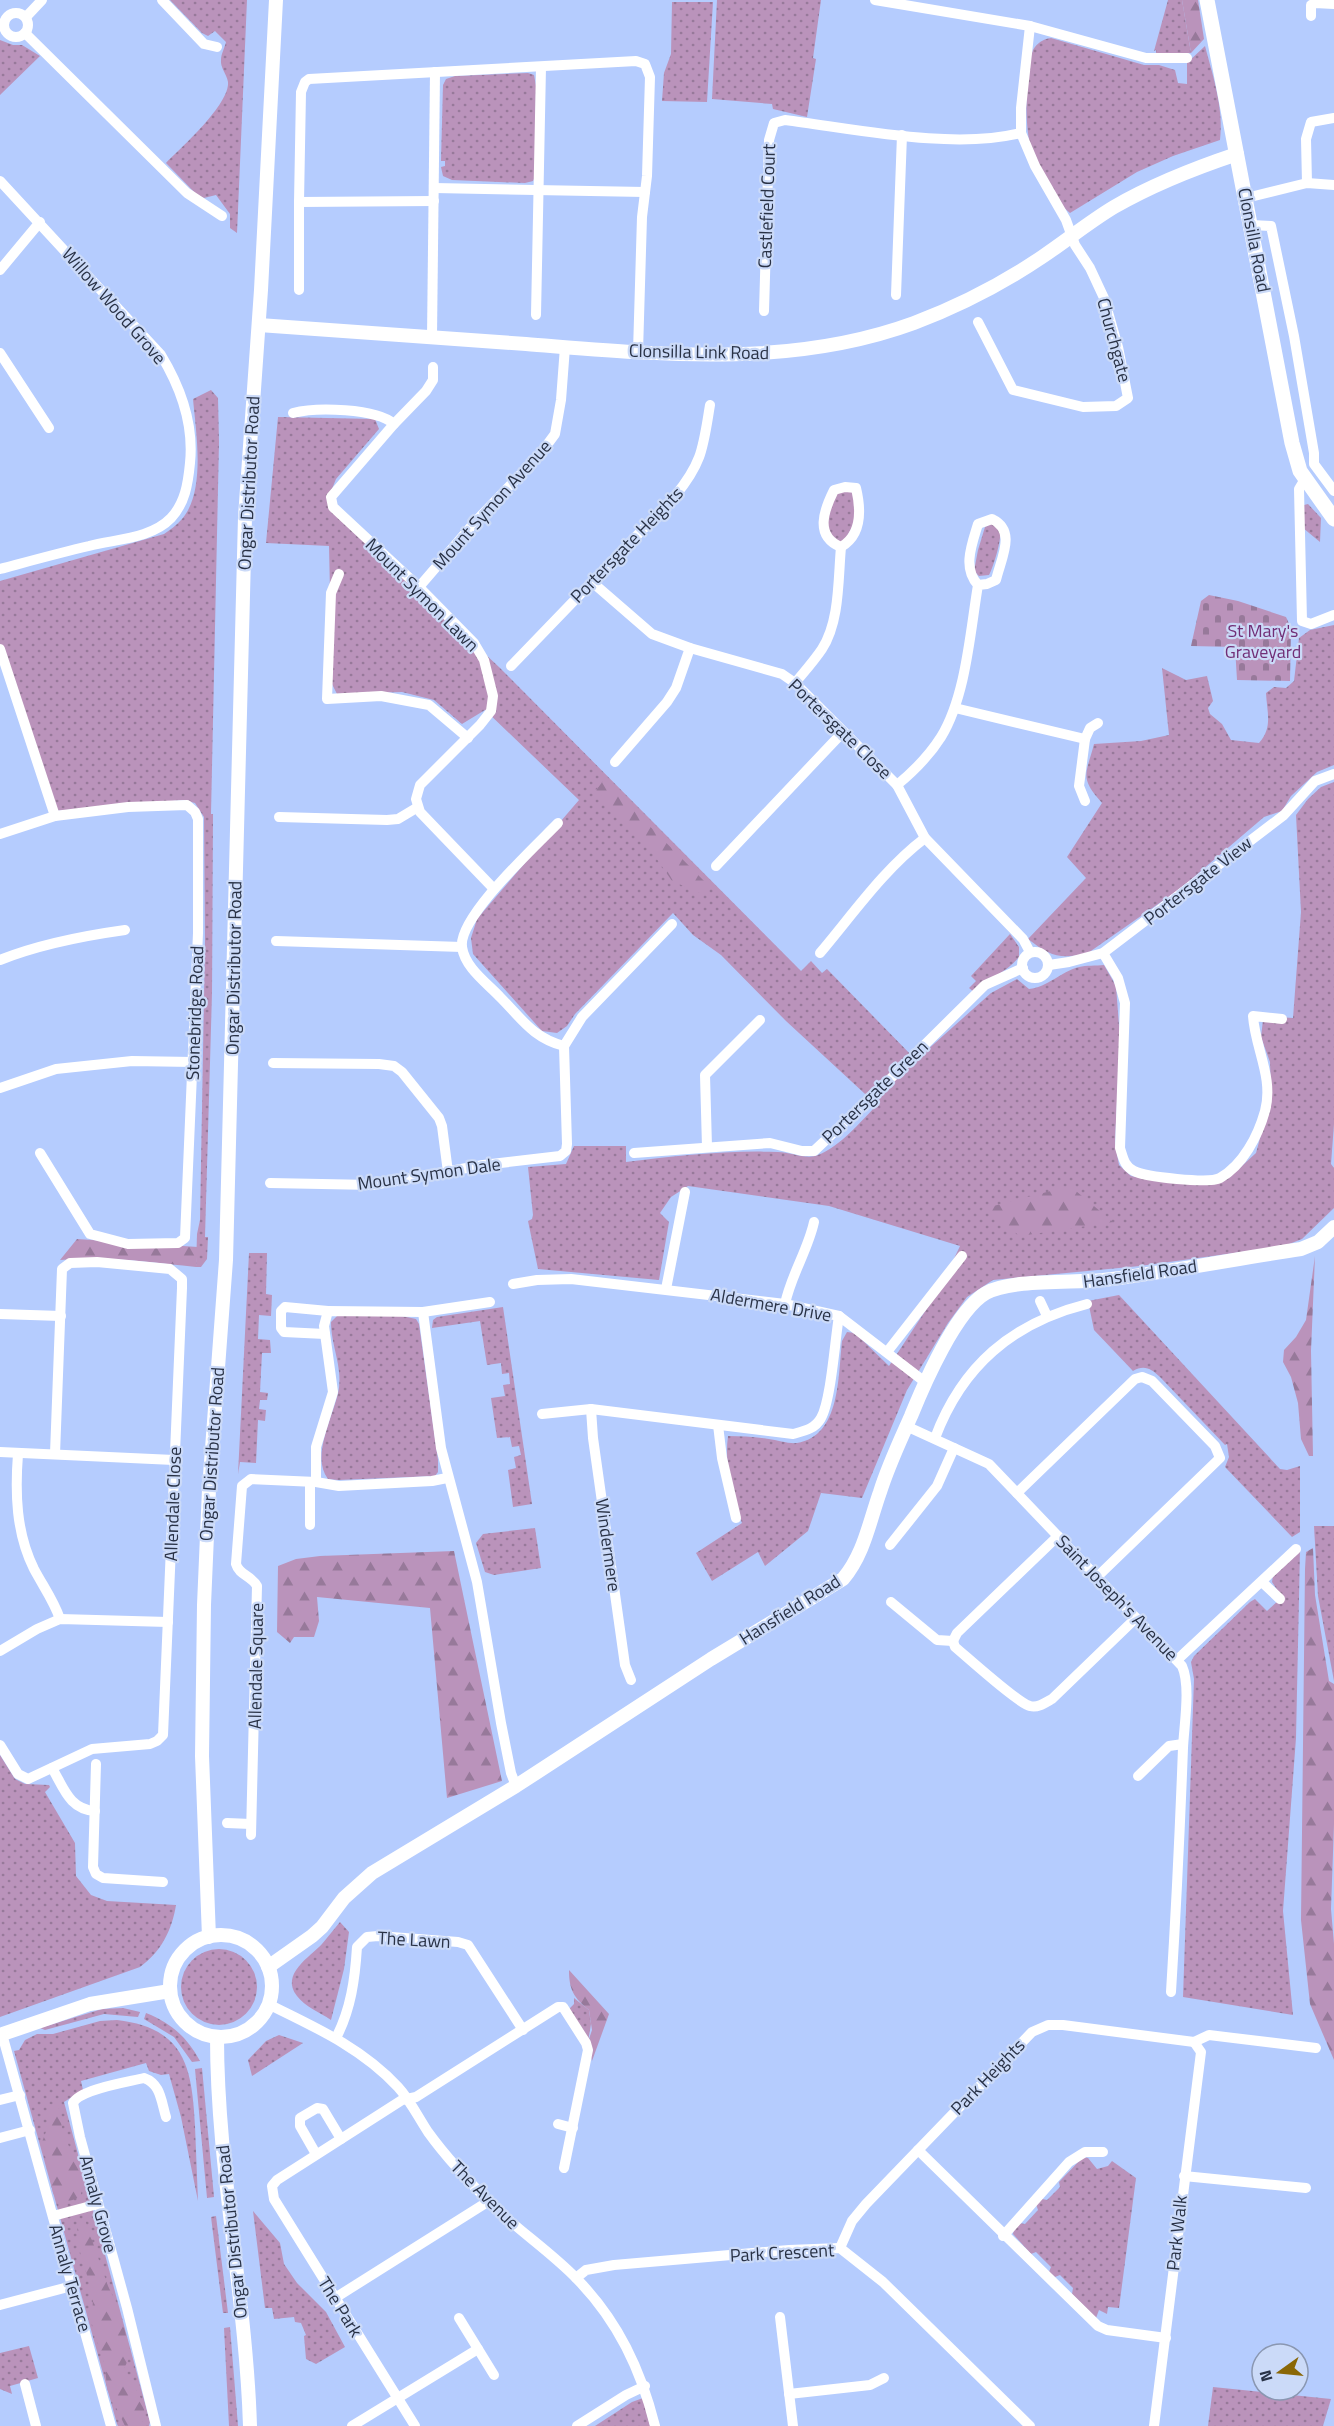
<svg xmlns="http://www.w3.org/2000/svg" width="1334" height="2426" font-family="'Titillium Web',sans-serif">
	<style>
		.grass { fill: url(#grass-dots) }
		.forest { fill: url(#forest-firs) }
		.cemetery { fill: url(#cemetery-stones) }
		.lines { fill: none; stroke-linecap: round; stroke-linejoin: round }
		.minor { stroke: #fff; stroke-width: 10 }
		.tertiary { stroke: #fff; stroke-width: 14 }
		.secondary { stroke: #fff; stroke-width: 15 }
		.labels { text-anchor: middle; stroke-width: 4.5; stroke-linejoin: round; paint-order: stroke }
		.street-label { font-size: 18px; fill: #293246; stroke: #cbdaf8 }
		.park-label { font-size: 18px; fill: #712e76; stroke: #cbdaf8 }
	</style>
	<defs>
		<pattern id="grass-dots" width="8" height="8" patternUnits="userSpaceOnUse" patternTransform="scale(1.5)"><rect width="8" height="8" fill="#ba93bb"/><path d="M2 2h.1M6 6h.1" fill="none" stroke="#97799a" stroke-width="1.8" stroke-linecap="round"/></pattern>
		<pattern id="forest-firs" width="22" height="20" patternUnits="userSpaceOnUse" patternTransform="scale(1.5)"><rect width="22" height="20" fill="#ba93bb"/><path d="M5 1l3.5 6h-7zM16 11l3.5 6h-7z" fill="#97799a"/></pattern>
		<pattern id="cemetery-stones" width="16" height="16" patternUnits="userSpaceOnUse" patternTransform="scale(1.5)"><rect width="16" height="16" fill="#ba93bb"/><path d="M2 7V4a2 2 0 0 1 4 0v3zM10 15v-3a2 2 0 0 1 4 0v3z" fill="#97799a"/></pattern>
	</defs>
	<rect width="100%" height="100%" fill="#b5ccfe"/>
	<g class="grass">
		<path d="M170 0H247L237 233 230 228V214L216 195 204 198 197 195 166 163C181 148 230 104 228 82 227 75 220 67 221 60 221 54 225 47 226 42L215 31 208 36 202 33Z"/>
		<polygon points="717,0 821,0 813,58 816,59 807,117 773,109 772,104 712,99"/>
		<polygon points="1168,0 1182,0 1191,53 1156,55 1156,50 1154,51"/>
		<polygon points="672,2 713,2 707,102 662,101 664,73 671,54"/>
		<path d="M1051 38 1144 65H1159L1175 70 1178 83 1187 84V63L1205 46C1213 76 1224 109 1220 140L1173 156 1137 172 1070 213C1055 201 1039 169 1032 151 1024 131 1025 69 1033 50 1037 43 1043 39 1051 38Z"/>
		<polygon points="0,40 13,45 22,45 40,56 0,95"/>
		<polygon points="528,73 534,75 536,86 535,177 533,181 525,183 452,180 443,176 441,167 445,166 445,161 441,161 443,85 446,79 455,76"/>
		<path d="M211 390 218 398 219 442 211 814H213L212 993 205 1237H208L207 1259 201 1267H196L197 1234 200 1220 205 941 204 817 195 803 184 800 55 811 0 648V581L164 534C170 530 177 525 182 519 206 491 196 433 193 399Z"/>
		<path d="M278 417 375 419 379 429 336 479 328 499 333 512 499 667 801 971 811 961 822 973 827 969 916 1060 991 993 1017 979 1029 989C1048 987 1060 972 1079 967 1086 965 1096 966 1104 965L1116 986 1120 1039 1115 1143 1119 1165 1131 1176 1157 1181 1232 1175 1256 1153 1271 1098 1270 1062 1261 1037 1263 1020 1278 1017 1293 1018 1301 912 1296 815 1308 799 1321 787 1334 782V1124L1331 1164 1334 1168V1208L1302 1239 1284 1246 1140 1266 993 1280 967 1297 948 1323 907 1390 862 1498 821 1493 808 1531 765 1566 758 1552 712 1581 696 1553 742 1523C732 1496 724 1465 728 1436 742 1436 755 1437 769 1439 777 1440 789 1444 797 1443 841 1436 838 1375 842 1341L847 1332 855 1333 889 1366 939 1290 960 1246 829 1206 688 1186 671 1197 660 1213 669 1222 659 1280 538 1269 528 1221 532 1219 533 1215 528 1167 566 1164 574 1146H626V1162C677 1156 727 1150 778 1152 790 1152 807 1160 818 1155 841 1146 860 1122 877 1105L786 1021 721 955 693 935 673 913 575 1014 567 1026 557 1033 542 1031 473 954 471 938 477 919 579 800 485 710 462 724 434 700 402 692 337 694 332 684 329 546 266 543Z"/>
		<polygon points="856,489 860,513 841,547 825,536 834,490"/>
		<polygon points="1308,504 1321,518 1320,542 1303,528 1304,505"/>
		<path d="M995 522C997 525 1000 528 1000 531 1002 539 993 568 989 575L979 576 974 571 978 550 985 527Z"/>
		<path d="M1334 625V765L1317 772 1291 796 1282 811 1264 817 1181 888 1088 953C1060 960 1050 956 1028 939L1086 878 1067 857 1102 803C1079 777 1086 775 1094 744L1141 741 1169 735 1162 668 1186 680 1207 676 1213 701 1208 708 1210 714 1222 724 1231 740 1259 743C1273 727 1267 713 1266 693L1274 687 1286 688 1294 681 1299 638 1310 630Z"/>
		<path d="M1010 934 1019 947V957C1007 972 988 979 974 992L969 988 976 981 971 976Z"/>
		<polygon points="249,1253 267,1253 266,1294 272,1295 271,1316 259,1315 258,1339 270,1340 271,1353 262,1353 260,1392 268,1393 267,1400 260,1400 259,1409 266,1410 265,1421 258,1420 256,1463 240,1462 238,1474"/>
		<path d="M1119 1295 1280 1469 1287 1470 1300 1466V1532L1292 1537 1225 1467 1229 1457 1227 1444 1225 1445 1160 1377C1152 1369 1144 1364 1133 1371L1094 1330 1088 1301Z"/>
		<polygon points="503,1307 532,1504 513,1507 508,1470 516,1468 514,1457 521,1455 519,1446 512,1447 510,1437 497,1438 491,1398 505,1396 503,1385 510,1384 509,1373 502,1374 501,1363 487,1365 480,1321 432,1328 433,1320 437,1317"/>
		<path d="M337 1316H402L416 1319 419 1324 438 1460V1472L435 1476 338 1480 328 1479C310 1455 335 1414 339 1388 342 1365 331 1345 331 1322Z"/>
		<polygon points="1314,1526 1334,1526 1334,1681 1318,1596"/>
		<polygon points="535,1528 541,1568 494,1575 485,1572 476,1543 483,1534"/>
		<polygon points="1300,1550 1296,1738 1283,1911 1293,2015 1183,1997 1194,1679 1191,1662 1194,1656 1250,1602 1255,1599 1267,1611 1282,1597 1272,1582 1273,1575"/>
		<path d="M0 1755 15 1779 25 1784 49 1785 50 1787 45 1792 75 1843 76 1876 91 1895 107 1901 176 1905C172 1930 161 1952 140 1967L0 2017Z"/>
		<path d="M340 1922 349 1932 344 1969 331 2020C321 2013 304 2006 297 1996 280 1974 310 1957 322 1944 328 1937 334 1929 340 1922Z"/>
		<circle cx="219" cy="1987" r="38"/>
		<polygon points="574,1998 589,2010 591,2024 588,2042 568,2010 574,2004"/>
		<polygon points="123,2008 140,2012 138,2017 104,2014 45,2030 40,2028 102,2009"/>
		<path d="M146 2013C171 2023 187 2037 200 2061L192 2062 174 2037 144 2019Z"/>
		<path d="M117 2020C185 2028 192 2067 195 2126 196 2151 197 2176 198 2201L181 2117 169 2074 161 2075 149 2071 146 2063 81 2081 83 2090 64 2102 150 2422 149 2426H118L117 2424 14 2051 19 2050 25 2040 37 2034H53L100 2021Z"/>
		<polygon points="279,2035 303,2043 252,2076 248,2060 266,2041"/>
		<polygon points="202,2068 214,2197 207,2198 195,2069"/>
		<polygon points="1083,2157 1088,2158 1097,2169 1108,2166 1112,2161 1136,2178 1119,2308 1108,2307 1107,2314 1099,2310 1096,2318 1072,2294 1073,2288 1060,2275 1055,2277 1049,2272 1051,2267 1036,2252 1031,2254 1013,2234 1014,2229 1019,2223 1025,2224 1038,2210 1036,2204 1042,2199 1047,2200 1060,2187 1059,2182"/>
		<polygon points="253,2211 280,2243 284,2264 297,2283 326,2312 345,2347 316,2364 306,2359 304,2336 306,2335 301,2323 295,2322 294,2317 274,2319 272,2308 265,2308"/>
		<polygon points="216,2216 228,2313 223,2313 211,2217"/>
		<polygon points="230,2327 238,2426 229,2426 224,2328"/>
		<polygon points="29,2346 38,2378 10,2386 12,2394 0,2389 0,2353"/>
		<polygon points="1213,2387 1331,2399 1323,2426 1208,2426"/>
		<polygon points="643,2398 650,2426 595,2426 632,2402"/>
	</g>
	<g class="forest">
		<polygon points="1182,0 1198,0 1204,39 1191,53"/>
		<polygon points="604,780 708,885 702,894 672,881 652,852 596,790"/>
		<polygon points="1070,1186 1113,1222 1020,1236 982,1209"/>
		<path d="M77 1239 198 1247 196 1267C150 1262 107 1256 60 1260Z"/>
		<polygon points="1315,1256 1311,1351 1313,1456 1309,1456 1301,1439 1298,1403 1291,1377 1283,1362 1284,1350 1296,1337 1306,1320"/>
		<polygon points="1313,1548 1315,1595 1329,1681 1334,1684 1334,1824 1331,1909 1334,1944 1334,2060 1310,2004 1301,1920 1305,1569 1306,1552"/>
		<polygon points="454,1551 502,1781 447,1798 430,1608 317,1597 319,1621 314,1637 294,1637 290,1643 277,1632 278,1566 296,1559 320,1556"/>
		<path d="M569 1970 609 2014 592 2061 588 2042 592 2030 589 2010C574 1998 569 1990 569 1970Z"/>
		<polygon points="49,2104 57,2106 60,2110 62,2129 70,2149 80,2164 85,2180 80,2197 60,2205 53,2193 42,2142 49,2124"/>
		<path d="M85 2220 108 2286 118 2307 131 2353 124 2369C133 2388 152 2404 141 2426H125L107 2389 105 2366 89 2315C106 2297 59 2229 85 2220Z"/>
	</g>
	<polygon class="cemetery" points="1209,595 1238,601 1286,617 1291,628 1290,681 1237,680 1235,647 1191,646 1201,601"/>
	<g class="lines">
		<g class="minor">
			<polyline points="162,0 204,44 217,47"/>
			<polyline points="875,0 1030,26 1146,58 1187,58"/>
			<circle cx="16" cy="25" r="12"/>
			<polyline points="1311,16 1311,5 1315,3 1334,4"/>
			<polyline points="26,17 42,0"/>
			<polyline points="25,33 187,193 222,216"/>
			<path d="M0 181 161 355C181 388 194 424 190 463 188 484 185 503 171 518 151 539 115 539 89 546 59 553 30 561 0 569"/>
			<polyline points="1307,183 1306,139 1311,122 1334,118"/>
			<polyline points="434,188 645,192"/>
			<polyline points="1246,198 1307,183 1334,185"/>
			<polyline points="299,202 434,201"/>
			<polyline points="1251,225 1271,226 1294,336 1314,453 1314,464 1334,491"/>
			<polyline points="0,270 40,222"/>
			<polyline points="299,290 299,202 301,92 305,82 309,79 636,61 645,64 650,77 647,176 642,217 638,352"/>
			<polyline points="896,295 902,135"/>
			<path d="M764 311 769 140 774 123 785 120C856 129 953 150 1021 133"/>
			<polyline points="536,315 541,67"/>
			<polyline points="978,322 1013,390 1083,407 1116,406 1128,398 1118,347 1104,298 1090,268 1075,245 1066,220 1035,166 1021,133 1021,108 1030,26"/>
			<polyline points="432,337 435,72"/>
			<polyline points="0,353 49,428"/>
			<polyline points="433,367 433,380 426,391 394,424 331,497 333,507 419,587 474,643 484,660 493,696 491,711 480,725 420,785 416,799 420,812 494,889"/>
			<path d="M293 413C316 407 376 408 394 424"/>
			<polyline points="1305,479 1299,489 1302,621 1311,624 1334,615"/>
			<path d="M845 487 856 488C861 509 862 535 841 547 814 536 824 510 834 490Z"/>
			<polyline points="339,574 331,593 327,699 381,696 429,705 468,738"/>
			<polyline points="592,582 652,634 690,648 782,674 795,683 897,785 925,838 1023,939 1030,952"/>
			<polyline points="419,587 474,523 541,453 555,434 561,400 565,347"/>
			<polyline points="0,649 55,816"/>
			<path d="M511 666 675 496C703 462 703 447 710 405"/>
			<path d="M795 683C804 672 814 661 822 649 840 621 838 579 841 547"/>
			<polyline points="955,708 1085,739"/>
			<polyline points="615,762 667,702 676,688 690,648"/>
			<path d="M897 785C914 771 929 756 941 737 966 696 970 633 978 585 962 568 972 544 978 524L992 519C1017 531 1001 558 996 580L987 584 978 585"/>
			<polyline points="1085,801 1079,786 1085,739 1090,728 1098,723"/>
			<polyline points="279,817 387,820 398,819 418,807"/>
			<path d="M558 823C537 845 458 917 462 947 465 968 487 983 500 997 522 1019 533 1038 564 1046"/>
			<polyline points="0,834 55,816 128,807 187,805 195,812 198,819 198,933 185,1238 178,1243 128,1244 90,1234 40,1153"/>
			<polyline points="716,866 843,732"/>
			<polyline points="276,941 462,947"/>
			<circle cx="1035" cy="965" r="13"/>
			<path d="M820 953C853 914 884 869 925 838"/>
			<path d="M1103 953 1118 978 1125 1003 1120 1148C1123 1157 1124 1166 1134 1171 1145 1177 1209 1184 1220 1178 1243 1165 1258 1136 1265 1111 1274 1078 1255 1048 1253 1016L1282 1019"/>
			<path d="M0 960C40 944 82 936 125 930"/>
			<polyline points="1049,965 1069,962 1103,953 1284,815 1315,781 1334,774"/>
			<polyline points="273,1063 379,1064 394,1066 402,1072 439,1118 442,1126 448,1172"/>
			<polyline points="0,1088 56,1069 132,1061 193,1062"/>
			<polyline points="707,1147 705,1075 760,1020"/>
			<polyline points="634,1153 770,1143 802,1151 814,1151 881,1088 985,985 1023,968"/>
			<polyline points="270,1183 373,1185 483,1165 560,1156 566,1151 567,1144 564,1046 582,1017 672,924"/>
			<polyline points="513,1284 537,1280 571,1279 785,1304 839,1316 925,1382"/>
			<polyline points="666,1289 685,1192"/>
			<polyline points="1040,1301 1047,1316"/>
			<path d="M785 1304C791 1275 808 1250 814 1222"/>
			<polyline points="423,1312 441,1448 477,1582 501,1723 511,1773 516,1786"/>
			<polyline points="0,1314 61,1316"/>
			<polyline points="325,1334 284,1332 281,1328 281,1311 285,1307 328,1311"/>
			<polyline points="887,1352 962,1256"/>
			<polyline points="591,1409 593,1438 625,1665 631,1680"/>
			<path d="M542 1414 591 1409 793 1434C804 1431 815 1429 821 1418 831 1401 835 1339 839 1316"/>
			<polyline points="718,1425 722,1458 736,1518"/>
			<path d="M906 1426 989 1464 1182 1666C1191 1686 1184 1725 1183 1748 1180 1829 1176 1911 1171 1992"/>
			<path d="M935 1438C962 1366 1012 1323 1087 1304"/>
			<polyline points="0,1452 174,1460"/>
			<path d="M18 1454C15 1493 16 1533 34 1569 43 1586 54 1601 60 1619"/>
			<polyline points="310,1482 310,1525"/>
			<polyline points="316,1482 316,1447 333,1392 324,1326 328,1311 423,1312 490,1302"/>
			<polyline points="1017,1493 1135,1379 1142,1377 1152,1381 1215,1446 1220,1458 1097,1577"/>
			<polyline points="890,1545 937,1486 954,1448"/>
			<polyline points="1262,1582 1280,1599"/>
			<polyline points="891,1602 937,1640 953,1641"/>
			<path d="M953 1641 955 1647C967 1657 1019 1704 1030 1706 1038 1708 1045 1703 1052 1699L1136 1618"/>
			<polyline points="953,1641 957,1633 1058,1536"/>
			<polyline points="0,1651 37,1629 60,1619 168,1622"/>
			<polyline points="1177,1660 1296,1549"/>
			<polyline points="0,1745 18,1774 28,1779 92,1749 150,1744 157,1741 163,1735 182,1288 182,1279 170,1269 97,1262 70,1263 62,1269 55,1454"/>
			<polyline points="96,1764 93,1867 96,1874 103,1878 163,1882"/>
			<path d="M52 1768C64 1788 69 1809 95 1811"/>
			<polyline points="1138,1776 1169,1746 1183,1744"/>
			<polyline points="227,1823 251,1824"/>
			<path d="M251 1835 257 1586C252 1576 239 1575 236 1564L242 1486 251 1479 316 1482 339 1486 432 1481 447 1478"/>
			<path d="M268 2004C315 2027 362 2048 398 2087 410 2100 418 2117 428 2132 446 2157 467 2179 488 2201 516 2229 550 2251 577 2279 618 2321 641 2370 655 2426"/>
			<polyline points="2,2034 111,2426"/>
			<path d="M336 2038C351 2009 355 1979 357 1947L367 1937 378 1936 458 1942 468 1945 523 2030"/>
			<polyline points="1194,2042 1209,2035 1316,2048"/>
			<polyline points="0,2100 20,2095"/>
			<polyline points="558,2124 573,2128"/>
			<polyline points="0,2138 30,2130"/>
			<polyline points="918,2150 1098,2326 1107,2330 1166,2338"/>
			<polyline points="316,2154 300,2126 300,2118 317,2108 323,2109 341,2139"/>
			<polyline points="1184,2176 1306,2188"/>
			<polyline points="53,2216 98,2204"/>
			<polyline points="1003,2236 1069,2162 1085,2152 1103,2152"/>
			<polyline points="840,2248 852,2221 866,2204 1032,2032 1048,2025 1063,2025 1194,2042"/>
			<polyline points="576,2278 586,2270 614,2265 789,2250 840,2248 883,2282 1030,2426"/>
			<polyline points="335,2298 489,2201"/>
			<polyline points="0,2305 72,2286"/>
			<polyline points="780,2317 793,2426"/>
			<polyline points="459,2318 494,2375"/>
			<polyline points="25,2384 36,2426"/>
			<polyline points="789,2394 870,2385 884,2378"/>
			<path d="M156 2426 127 2308 80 2137 73 2103C80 2089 128 2082 144 2078 161 2084 161 2101 166 2117"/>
			<polyline points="352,2426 478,2349"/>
			<polyline points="415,2426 274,2199 272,2186 277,2180 402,2100 416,2097 558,2007 563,2007 586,2043 588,2050 564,2168"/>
			<polyline points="577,2426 626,2395 645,2386"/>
			<polyline points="1154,2426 1201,2052 1194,2042"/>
		</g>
		<g class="tertiary">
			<path d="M259 325C348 332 437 337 526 344 655 354 789 369 914 323 959 306 1002 284 1042 257 1066 241 1089 222 1114 207 1152 185 1195 168 1237 154"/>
			<circle cx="221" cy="1986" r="51"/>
			<polyline points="209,1937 202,1756 204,1605 209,1489 226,1260 245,517 261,290 276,0"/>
			<path d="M268 1967 312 1936 322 1927 344 1898 372 1873 516 1786 711 1659 843 1579C864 1554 869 1523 880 1492 888 1466 900 1441 911 1416 924 1384 956 1310 986 1293 1011 1279 1072 1283 1103 1280 1169 1272 1235 1259 1301 1249L1318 1242 1334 1227"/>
			<polyline points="0,2035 90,2004 170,1991"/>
			<path d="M217 2037C217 2168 246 2296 250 2426"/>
		</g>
		<polyline class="secondary" points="1207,0 1292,443 1300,471 1334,519"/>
	</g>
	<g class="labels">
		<g class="street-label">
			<text transform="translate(767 206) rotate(-88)" y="6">Castlefield Court</text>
			<text transform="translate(1254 240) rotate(79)" y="6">Clonsilla Road</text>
			<text transform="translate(114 306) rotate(49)" y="6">Willow Wood Grove</text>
			<text transform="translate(1114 340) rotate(75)" y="6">Churchgate</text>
			<text transform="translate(699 352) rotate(1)" y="6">Clonsilla Link Road</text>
			<text transform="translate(249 483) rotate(-87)" y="6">Ongar Distributor Road</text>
			<text transform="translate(492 505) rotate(-48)" y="6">Mount Symon Avenue</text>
			<text transform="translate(627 545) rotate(-46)" y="6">Portersgate Heights</text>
			<text transform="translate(422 595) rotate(45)" y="6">Mount Symon Lawn</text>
			<text transform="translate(840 729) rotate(44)" y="6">Portersgate Close</text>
			<text transform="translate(1198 881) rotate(-38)" y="6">Portersgate View</text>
			<text transform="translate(234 968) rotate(-89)" y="6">Ongar Distributor Road</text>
			<text transform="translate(195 1013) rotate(-88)" y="6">Stonebridge Road</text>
			<text transform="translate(875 1092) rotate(-44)" y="6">Portersgate Green</text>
			<text transform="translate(429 1174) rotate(-8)" y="6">Mount Symon Dale</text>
			<text transform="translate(1140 1274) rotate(-8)" y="6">Hansfield Road</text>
			<text transform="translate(771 1305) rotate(10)" y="6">Aldermere Drive</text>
			<text transform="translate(212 1454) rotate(-86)" y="6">Ongar Distributor Road</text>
			<text transform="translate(173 1504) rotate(-88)" y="6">Allendale Close</text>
			<text transform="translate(608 1545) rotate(82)" y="6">Windermere</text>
			<text transform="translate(1117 1598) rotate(46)" y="6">Saint Joseph's Avenue</text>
			<text transform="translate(790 1610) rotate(-32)" y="6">Hansfield Road</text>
			<text transform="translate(256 1666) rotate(-89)" y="6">Allendale Square</text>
			<text transform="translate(414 1940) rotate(3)" y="6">The Lawn</text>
			<text transform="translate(988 2077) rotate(-46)" y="6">Park Heights</text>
			<text transform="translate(485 2195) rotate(45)" y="6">The Avenue</text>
			<text transform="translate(98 2204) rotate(75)" y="6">Annaly Grove</text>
			<text transform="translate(232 2232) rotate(-96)" y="6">Ongar Distributor Road</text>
			<text transform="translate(1177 2233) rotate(-84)" y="6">Park Walk</text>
			<text transform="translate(782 2253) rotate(-3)" y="6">Park Crescent</text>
			<text transform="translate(70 2278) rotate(74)" y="6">Annaly Terrace</text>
			<text transform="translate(340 2307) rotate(58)" y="6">The Park</text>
		</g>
		<g class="park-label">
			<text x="1263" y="637">St Mary's<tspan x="1263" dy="21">Graveyard</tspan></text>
		</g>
	</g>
	<g transform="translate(1280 2372) rotate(255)"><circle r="28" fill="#cbdaf8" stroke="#8a97b1" stroke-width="1.5"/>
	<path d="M0-4.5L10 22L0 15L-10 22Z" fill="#8a6706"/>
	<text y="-9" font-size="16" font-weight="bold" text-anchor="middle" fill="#293246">N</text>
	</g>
</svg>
